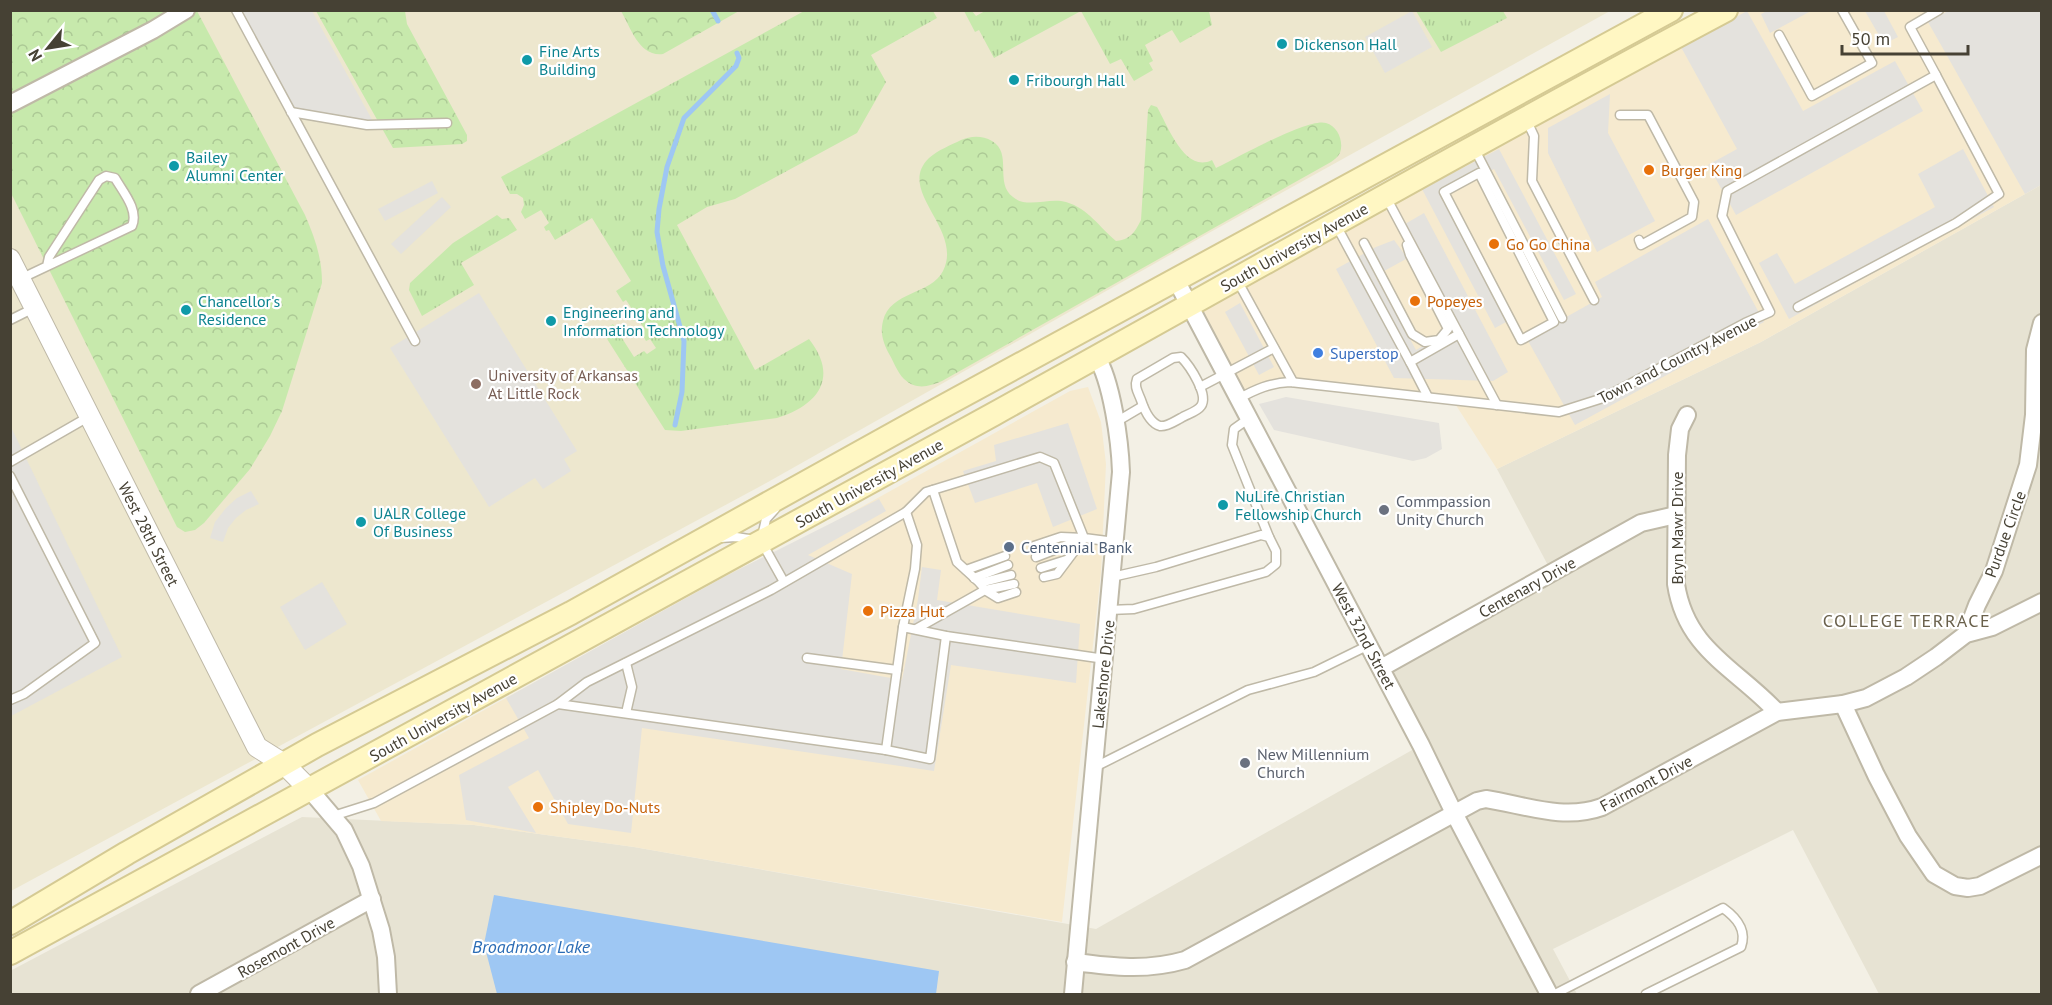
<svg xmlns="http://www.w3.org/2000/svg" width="2052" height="1005" font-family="'PT Sans',sans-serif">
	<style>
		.residential { fill: #e7e3d3 }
		.commercial { fill: #f6eacf }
		.education { fill: #ede7ce }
		.grass { fill: url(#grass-tufts) }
		.forest { fill: url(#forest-crowns) }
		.parking { fill: #e4e2dd }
		.water { fill: #9ec7f3 }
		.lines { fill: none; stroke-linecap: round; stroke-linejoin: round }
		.stream { stroke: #9ec7f3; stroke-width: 5 }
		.service-casing { stroke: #bfb9a7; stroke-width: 11 }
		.minor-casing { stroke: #bfb9a7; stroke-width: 20 }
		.tertiary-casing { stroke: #bfb9a7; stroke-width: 22 }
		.secondary-casing { stroke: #d5ca93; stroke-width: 26 }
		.service { stroke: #fff; stroke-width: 8 }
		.minor { stroke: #fff; stroke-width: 16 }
		.tertiary { stroke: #fff; stroke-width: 20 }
		.secondary { stroke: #fff7c3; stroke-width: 22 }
		.culture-dot { fill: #0f9aa8; stroke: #fff; stroke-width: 2 }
		.food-dot { fill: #e8710a; stroke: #fff; stroke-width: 2 }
		.shop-dot { fill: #3f7fe0; stroke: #fff; stroke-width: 2 }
		.education-dot { fill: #8d6e63; stroke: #fff; stroke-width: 2 }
		.worship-dot { fill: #6b7280; stroke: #fff; stroke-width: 2 }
		.service-dot { fill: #5c6f8a; stroke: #fff; stroke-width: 2 }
		.labels { text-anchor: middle; stroke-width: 4.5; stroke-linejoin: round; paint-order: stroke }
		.culture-label { font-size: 16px; fill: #0d838f; stroke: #fff; text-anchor: start }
		.food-label { font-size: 16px; fill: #c56008; stroke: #fff; text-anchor: start }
		.street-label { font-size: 16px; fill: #464134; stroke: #fff }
		.shop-label { font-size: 16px; fill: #366cbe; stroke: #fff; text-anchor: start }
		.education-label { font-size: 16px; fill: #785e54; stroke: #fff; text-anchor: start }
		.worship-label { font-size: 16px; fill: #5b616d; stroke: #fff; text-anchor: start }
		.service-label { font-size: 16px; fill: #4e5e75; stroke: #fff; text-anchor: start }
		.neighbourhood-label { font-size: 18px; letter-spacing: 1.5px; fill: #69604b; stroke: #fff }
		.water-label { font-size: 18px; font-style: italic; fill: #2a6cb5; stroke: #fff }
	</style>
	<defs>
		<pattern id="grass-tufts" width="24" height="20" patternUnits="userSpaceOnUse" patternTransform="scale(1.5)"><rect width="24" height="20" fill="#c7e9ac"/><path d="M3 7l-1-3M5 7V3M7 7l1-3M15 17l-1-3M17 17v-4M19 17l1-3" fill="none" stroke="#acc995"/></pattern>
		<pattern id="forest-crowns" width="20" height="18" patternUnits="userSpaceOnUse" patternTransform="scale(1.5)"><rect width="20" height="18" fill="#c7e9ac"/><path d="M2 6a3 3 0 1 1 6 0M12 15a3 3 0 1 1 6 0" fill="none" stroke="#acc995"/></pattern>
	</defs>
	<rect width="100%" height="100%" fill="#f3f0e5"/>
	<polygon class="residential" points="2041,185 2041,994 1879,994 1793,830 1553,949 1577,994 11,994 10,971 302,817 474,825 634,847 1096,929 1421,745 1381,668 1552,573 1497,469 1761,342"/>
	<g class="commercial">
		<polygon points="1726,11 2041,11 2041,185 1761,342 1497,469 1452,399 1273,383 1238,399 1189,305"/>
		<polygon points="1088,387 1101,422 1106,464 1101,573 1062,922 634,847 474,825 381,821 358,780 739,569 804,539 1070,391"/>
	</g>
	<polygon class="education" points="11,11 1610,11 1207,234 768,482 11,891"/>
	<g class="grass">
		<path d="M806 10 933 11 937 18 871 55 886 82 857 133 735 199 707 207 677 225 755 370 809 339C839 377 819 405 777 418L681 431 665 430 602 331 613 324 634 357 644 351 647 354 656 348 650 339 646 341 640 330 644 328 638 319 634 321 629 311 632 309 626 300 623 302 616 291 631 281 592 218 555 240 549 230 546 231 544 227 549 223 541 210 525 219 521 212 524 205 523 198 517 194H510L501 177Z"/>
		<polygon points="985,11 1209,11 1212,25 1180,43 1172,30 1145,45 1153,61 1149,63 1153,70 1134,81 1121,59 1110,64 1081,11 994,58 979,30 975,32 964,11 972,11 976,16"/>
		<polygon points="1416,11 1503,11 1507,18 1441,52"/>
		<polygon points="497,215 502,219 509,218 517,230 461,263 474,285 422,316 409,290 410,283 453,243"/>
	</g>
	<g class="forest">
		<path d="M11 11H197L305 215C315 238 322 258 322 283L282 411 270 436 250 469 204 523 195 530 185 532 177 527 11 193Z"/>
		<polygon points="316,11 405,11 407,24 467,135 467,141 462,144 393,148"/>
		<path d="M621 11H739L663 54C639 57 631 28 621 11Z"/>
		<path d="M1151 105 1157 107C1168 126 1185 174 1212 160L1216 168C1235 159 1309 117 1326 123 1338 126 1344 142 1340 153 1338 157 1334 160 1331 162L942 381C928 387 916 390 904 379 897 372 893 360 888 352 883 341 880 333 883 321 890 291 931 295 943 271 964 229 895 191 929 158 938 150 951 145 961 140 970 136 982 135 992 141 1013 153 994 183 1013 197 1027 209 1049 197 1066 202 1089 209 1099 227 1116 241 1130 240 1135 232 1141 220L1148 110Z"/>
	</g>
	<g class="parking">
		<polygon points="236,11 312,11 375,125 291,112"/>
		<polygon points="1412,11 1432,47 1385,73 1365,37"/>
		<polygon points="1747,11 1803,111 1895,61 1923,111 1736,215 1708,165 1737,149 1681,47"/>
		<polygon points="1767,11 1767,10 1811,11 1770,33 1761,14"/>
		<polygon points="1865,11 1884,11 1898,37 1884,44"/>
		<polygon points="1948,11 2041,11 2041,185 2025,194 1928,22"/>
		<polygon points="1610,94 1608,133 1655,221 1597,252 1548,153 1548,128"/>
		<polygon points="1499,149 1576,294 1564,300 1494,169 1442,197 1508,321 1495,328 1422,189"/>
		<polygon points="1963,149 1994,207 1789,319 1759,263 1777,253 1795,284 1935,207 1918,174"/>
		<polygon points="432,181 438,193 385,221 378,209"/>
		<polygon points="442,197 451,207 401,254 391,244"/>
		<polygon points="1424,213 1508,372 1493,381 1394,378 1336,269 1376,247 1394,240 1405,255 1406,259 1375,276 1416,350 1459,326 1405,224"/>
		<polygon points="1708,219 1764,322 1575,425 1527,339 1602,297 1595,282"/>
		<polygon points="479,293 577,451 564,459 571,471 543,489 535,478 489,507 390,348"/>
		<polygon points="1240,303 1274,367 1259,375 1225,312"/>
		<polygon points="1286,397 1439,423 1442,449 1426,458 1413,461 1274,430 1259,404"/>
		<polygon points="1068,423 1097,509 1053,527 1037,483 975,503 963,471 996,461 994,445"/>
		<polygon points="10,425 122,657 11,716 10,716"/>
		<polygon points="251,491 259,504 246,510 236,518 228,528 223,542 210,538 215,522 226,508 237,498"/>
		<polygon points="879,499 886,511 808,555 852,574 841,669 902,680 918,599 922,567 941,570 937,600 1080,624 1076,683 951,665 934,771 642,728 631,833 568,824 538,770 508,787 536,833 466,820 459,775 529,738 506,698 724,577"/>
		<polygon points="322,582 347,624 305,650 280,607"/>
	</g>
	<polygon class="water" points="494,895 939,971 936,994 497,994 484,944"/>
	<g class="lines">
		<g class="stream">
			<polyline points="712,10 718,21"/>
			<polyline points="675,425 682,392 684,341 663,266 657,232 659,209 667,167 684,118 736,66 739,58 737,53"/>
		</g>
		<defs>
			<g id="service">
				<polyline points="236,10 415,341"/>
				<polyline points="1779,35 1812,96 1872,63 1842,10"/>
				<polyline points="291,112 367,125 447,123"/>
				<polyline points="1620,115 1648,115 1694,202 1692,217 1641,245 1639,240"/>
				<polyline points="1526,119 1534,136 1532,181 1594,300"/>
				<polyline points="1474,148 1562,318"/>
				<polygon points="1479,173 1554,322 1521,340 1444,192"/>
				<polyline points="1336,225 1410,362 1459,334 1386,197"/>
				<polyline points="1364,243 1412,334 1425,342 1439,340 1448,329 1410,255 1407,245"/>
				<path d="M20 279 132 226C139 210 123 192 115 178L106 176 99 180 49 257 47 266"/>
				<polyline points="1237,280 1293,382"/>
				<polyline points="1798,307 1956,223 1999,194 1936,75"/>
				<polyline points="10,320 34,308"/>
				<polyline points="1459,334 1497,405"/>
				<path d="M1181 357C1190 366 1209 395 1201 406 1197 412 1187 414 1181 418 1175 421 1167 427 1160 426 1150 423 1144 409 1141 400 1138 392 1134 387 1137 379L1173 358Z"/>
				<polyline points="1410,362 1428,397"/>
				<polyline points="1200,387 1274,348"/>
				<path d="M1238 399C1256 389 1270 383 1290 382L1559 412 1603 398 1745 323 1770 312 1722 216 1727 191 1936 75 1910 27 1939 10"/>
				<polyline points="1248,419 1234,429 1232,445 1269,537"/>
				<polyline points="1116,422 1143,406"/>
				<polyline points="10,462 90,416"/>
				<polyline points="10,476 95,643 24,694 10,700"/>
				<polyline points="933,490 957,562 980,583 985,590 1014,584"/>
				<polyline points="775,509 766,519 761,541 784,582"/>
				<polyline points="906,512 926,492 1040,457 1054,463 1084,538 1115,542"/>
				<polyline points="720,538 736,537 755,540"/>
				<polyline points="1034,546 1061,537 1084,538"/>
				<polyline points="1036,557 1080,540"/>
				<polyline points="1041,568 1066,560"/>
				<polyline points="966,570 1005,556"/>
				<polyline points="1044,577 1057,574 1084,538"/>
				<polyline points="974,578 1008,565"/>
				<polyline points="980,583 1011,575"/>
				<polyline points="1109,610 1134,609 1266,572 1276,564 1276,551 1269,537 1261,535 1156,567 1112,577"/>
				<polyline points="916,629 985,590 998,598 1016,592"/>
				<polyline points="807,658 897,670"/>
				<polyline points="558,704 587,682 771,590 906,512 917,545 915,569 903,627"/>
				<polyline points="626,713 632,687 626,663"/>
				<polyline points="886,750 930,759 946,636"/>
				<polyline points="1095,767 1248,690 1314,672 1369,645"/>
				<polyline points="333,816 374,803 558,704 886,750 903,627 946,636 1105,659"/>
				<path d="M1555 994 1723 908C1737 918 1747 930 1741 947L1646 994"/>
			</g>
			<g id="minor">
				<polyline points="10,104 153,30 186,10"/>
				<polyline points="1176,280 1421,745 1454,813 1549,994"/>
				<path d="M1687 415 1680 429 1677 455 1676 584C1686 650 1736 668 1777 712"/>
				<polyline points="1966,634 1977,605 1994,571 2028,465 2034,415 2035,350 2042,323"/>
				<polyline points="1381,668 1641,523 1676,515"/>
				<polyline points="1843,704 1876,775 1908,836 1934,874 1955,886 1968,888 1980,886 2042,855"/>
				<polyline points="310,790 344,830 361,866 381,930 386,957 388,994"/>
				<path d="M1075 962C1113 967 1147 971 1185 960L1477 801 1486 799C1525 805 1563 821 1602 807L1777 712 1843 704 1866 698 1906 677 1936 657 1966 634 1992 627 2042 602"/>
				<polyline points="199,994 372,899"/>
				<path d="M1073 994 1121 472C1120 442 1112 381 1096 356"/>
			</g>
			<polyline id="tertiary" points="10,259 257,747 284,764 310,790"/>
			<g id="secondary">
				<polyline points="10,923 127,853 317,745 571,613 920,419 1671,10"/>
				<path d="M10 953C338 773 666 595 994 414 1237 279 1480 141 1726 10"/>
			</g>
		</defs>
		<use href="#service" class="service-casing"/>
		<use href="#minor" class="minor-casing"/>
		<use href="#tertiary" class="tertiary-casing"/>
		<use href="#secondary" class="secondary-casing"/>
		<use href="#service" class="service"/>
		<use href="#minor" class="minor"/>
		<use href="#tertiary" class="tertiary"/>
		<use href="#secondary" class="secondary"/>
	</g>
	<g class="culture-dot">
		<circle cx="1282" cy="44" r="6"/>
		<circle cx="527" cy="60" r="6"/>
		<circle cx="1014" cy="80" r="6"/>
		<circle cx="174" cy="166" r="6"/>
		<circle cx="186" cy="310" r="6"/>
		<circle cx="551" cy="321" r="6"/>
		<circle cx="1223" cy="505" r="6"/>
		<circle cx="361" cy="522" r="6"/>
	</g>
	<g class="food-dot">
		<circle cx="1649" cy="170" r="6"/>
		<circle cx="1494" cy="244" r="6"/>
		<circle cx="1415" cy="301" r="6"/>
		<circle cx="868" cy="611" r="6"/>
		<circle cx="538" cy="807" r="6"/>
	</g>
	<circle class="shop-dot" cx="1318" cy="353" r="6"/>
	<circle class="education-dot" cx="476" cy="384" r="6"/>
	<g class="worship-dot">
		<circle cx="1384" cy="510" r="6"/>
		<circle cx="1245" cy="763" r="6"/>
	</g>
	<circle class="service-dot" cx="1009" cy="547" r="6"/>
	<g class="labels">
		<g class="culture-label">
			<text x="1294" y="50">Dickenson Hall</text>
			<text x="539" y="57">Fine Arts<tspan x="539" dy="18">Building</tspan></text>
			<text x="1026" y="86">Fribourgh Hall</text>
			<text x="186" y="163">Bailey<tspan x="186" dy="18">Alumni Center</tspan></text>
			<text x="198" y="307">Chancellor's<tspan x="198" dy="18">Residence</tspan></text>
			<text x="563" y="318">Engineering and<tspan x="563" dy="18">Information Technology</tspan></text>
			<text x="1235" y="502">NuLife Christian<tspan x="1235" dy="18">Fellowship Church</tspan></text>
			<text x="373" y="519">UALR College<tspan x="373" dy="18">Of Business</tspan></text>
		</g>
		<g class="food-label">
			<text x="1661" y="176">Burger King</text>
			<text x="1506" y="250">Go Go China</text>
			<text x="1427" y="307">Popeyes</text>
			<text x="880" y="617">Pizza Hut</text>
			<text x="550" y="813">Shipley Do-Nuts</text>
		</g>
		<g class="street-label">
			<text transform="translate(1294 247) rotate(-29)" y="6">South University Avenue</text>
			<text transform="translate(1677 359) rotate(-27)" y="6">Town and Country Avenue</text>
			<text transform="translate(869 483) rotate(-29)" y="6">South University Avenue</text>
			<text transform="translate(1677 528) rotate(-90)" y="6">Bryn Mawr Drive</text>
			<text transform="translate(149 534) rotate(63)" y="6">West 28th Street</text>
			<text transform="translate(2005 534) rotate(-70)" y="6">Purdue Circle</text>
			<text transform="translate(1527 587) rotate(-29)" y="6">Centenary Drive</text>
			<text transform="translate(1364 636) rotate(62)" y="6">West 32nd Street</text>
			<text transform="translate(1103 674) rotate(-84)" y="6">Lakeshore Drive</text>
			<text transform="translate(443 717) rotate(-29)" y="6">South University Avenue</text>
			<text transform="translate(1646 783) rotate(-28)" y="6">Fairmont Drive</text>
			<text transform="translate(286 947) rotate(-29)" y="6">Rosemont Drive</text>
		</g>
		<g class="shop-label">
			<text x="1330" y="359">Superstop</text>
		</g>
		<g class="education-label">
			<text x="488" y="381">University of Arkansas<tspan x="488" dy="18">At Little Rock</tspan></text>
		</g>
		<g class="worship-label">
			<text x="1396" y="507">Commpassion<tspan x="1396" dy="18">Unity Church</tspan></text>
			<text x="1257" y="760">New Millennium<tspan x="1257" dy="18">Church</tspan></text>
		</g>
		<g class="service-label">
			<text x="1021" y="553">Centennial Bank</text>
		</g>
		<g class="neighbourhood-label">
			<text x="1907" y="627">COLLEGE TERRACE</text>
		</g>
		<g class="water-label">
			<text x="531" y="953">Broadmoor Lake</text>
		</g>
	</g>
	<rect width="2052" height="1005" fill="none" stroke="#464134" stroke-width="24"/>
	<g transform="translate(48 48) rotate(240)" stroke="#ffffff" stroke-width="4.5" paint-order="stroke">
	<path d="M0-4.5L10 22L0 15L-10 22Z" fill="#464134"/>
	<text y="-9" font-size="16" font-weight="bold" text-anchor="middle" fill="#464134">N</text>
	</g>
	<path d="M1842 45v9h126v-9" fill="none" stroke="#464134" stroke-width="3"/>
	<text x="1851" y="45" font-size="18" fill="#464134" stroke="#ffffff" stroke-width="4.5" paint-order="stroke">50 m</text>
</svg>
